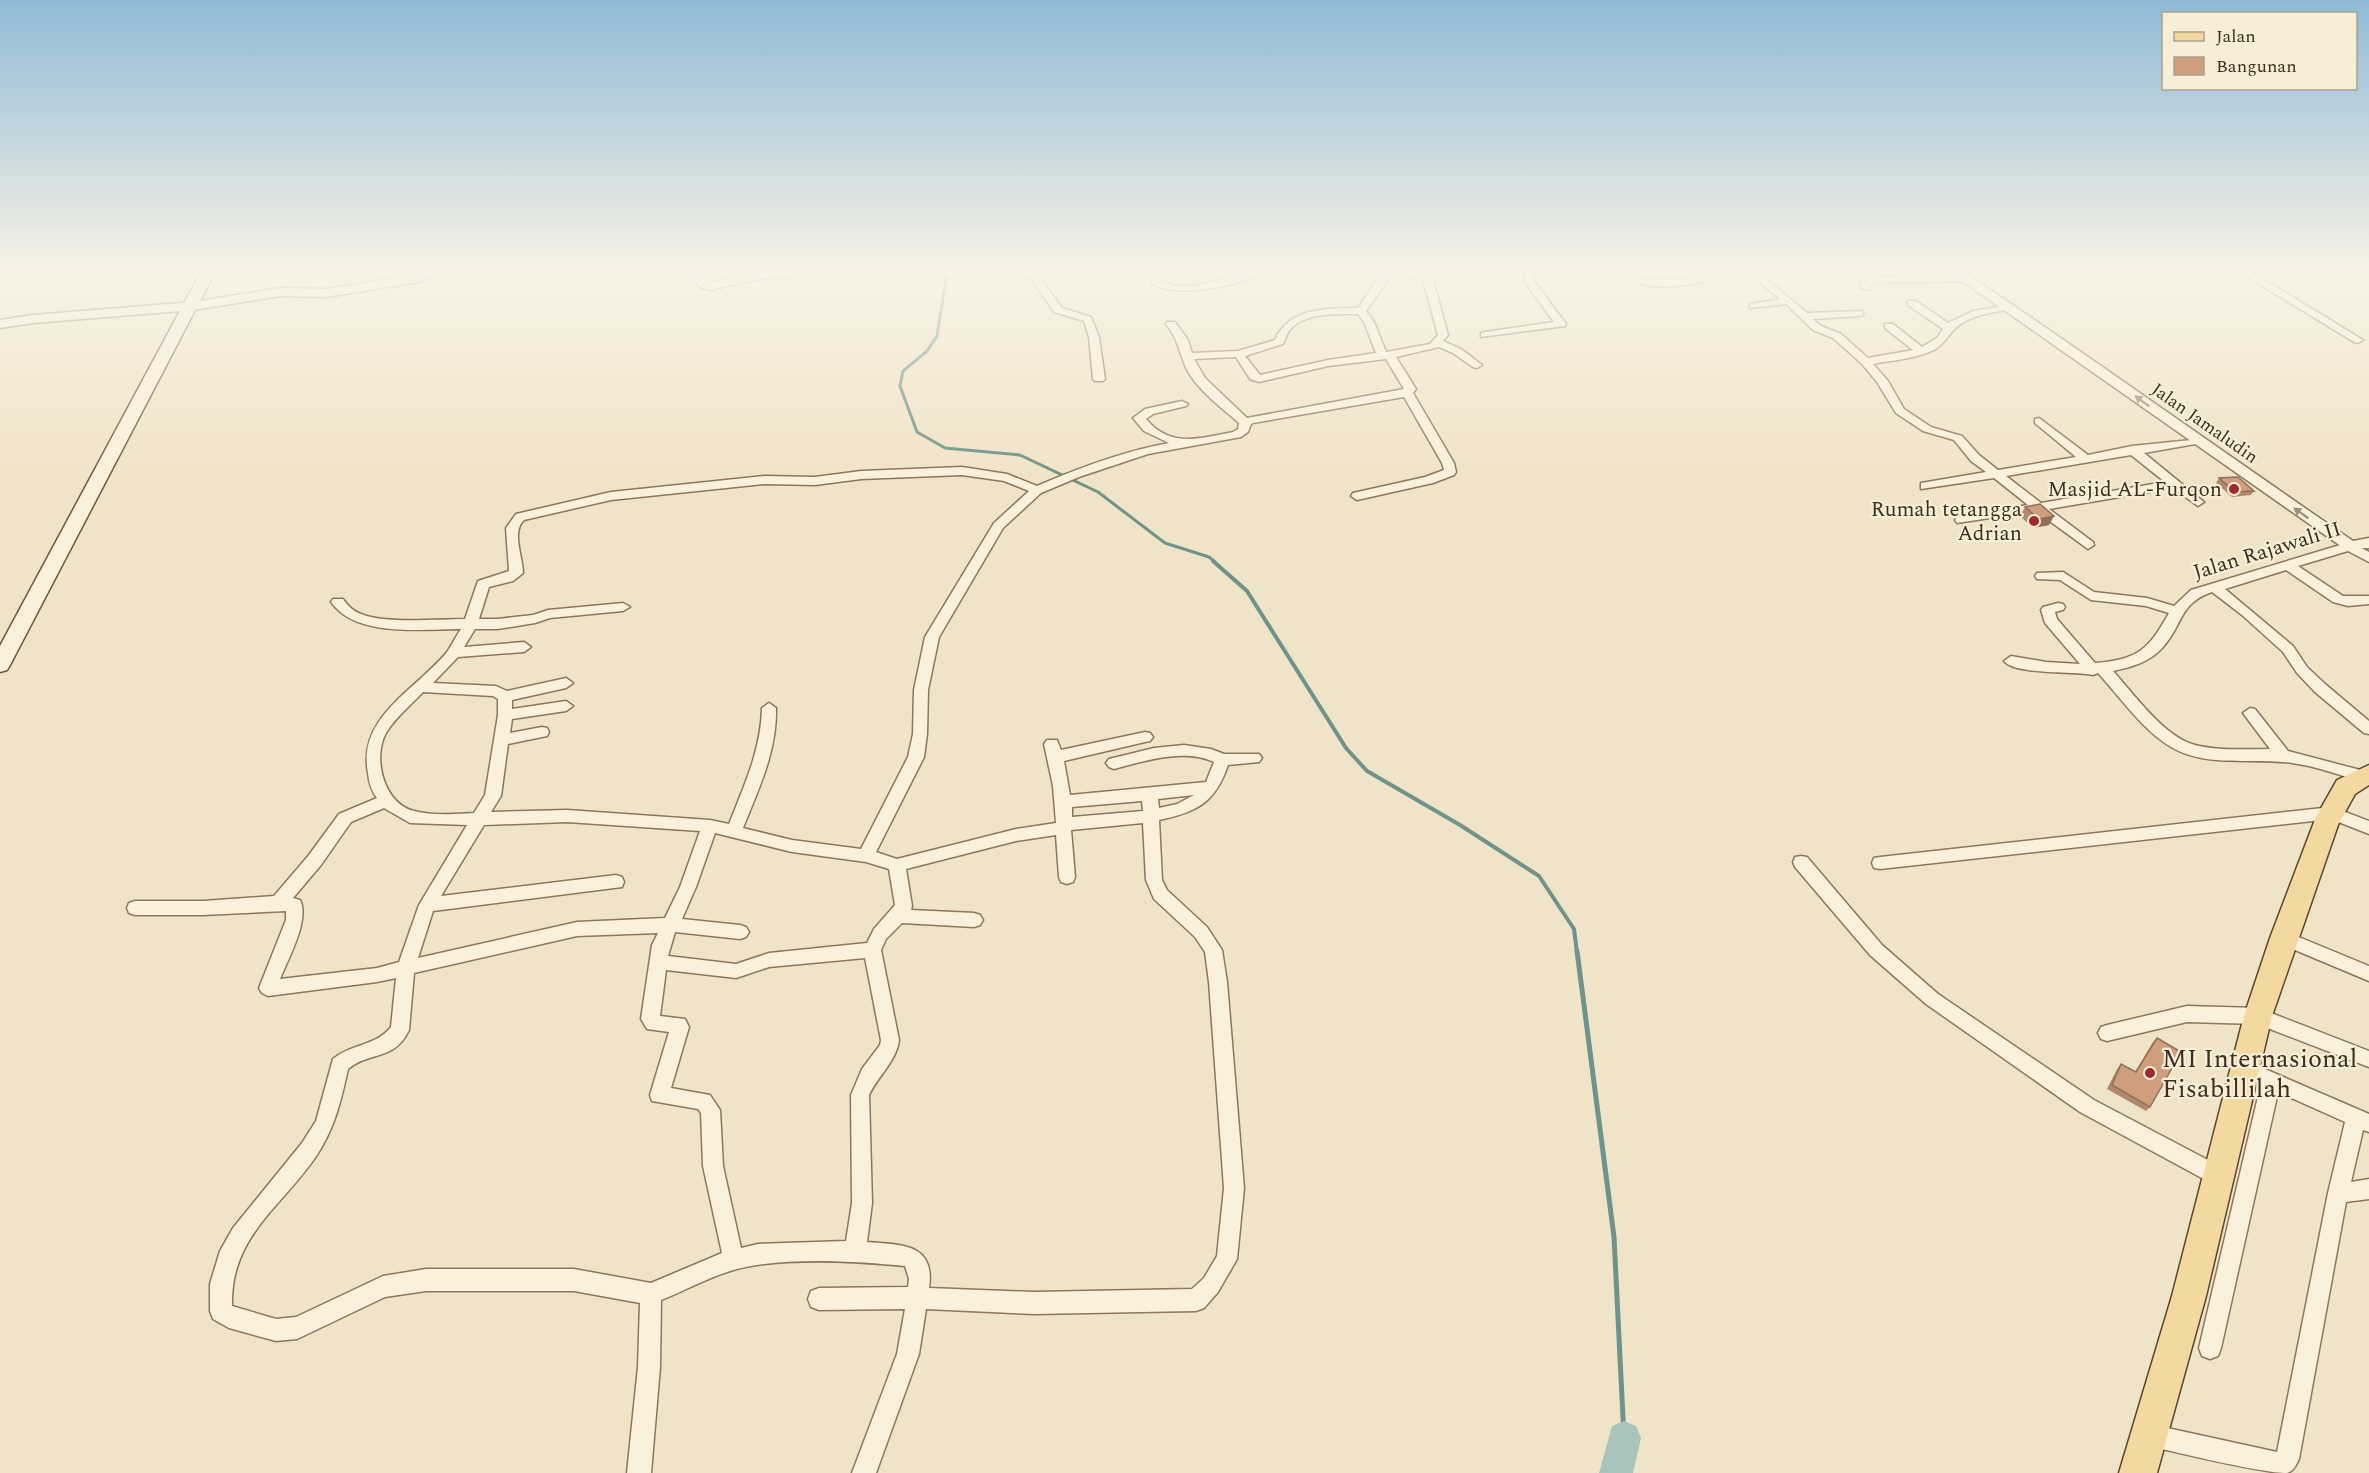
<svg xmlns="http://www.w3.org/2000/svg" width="2369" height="1473" font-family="Spectral,serif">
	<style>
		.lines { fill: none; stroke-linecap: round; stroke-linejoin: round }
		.stream-far2 { stroke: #6f938a; stroke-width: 3 }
		.stream-far1 { stroke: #6f938a; stroke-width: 4 }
		.stream { stroke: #6f938a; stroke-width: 5 }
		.river { fill: #a9c4bc; fill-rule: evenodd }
		.minor-casing { stroke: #8d765c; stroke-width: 3 }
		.tertiary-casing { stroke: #8d765c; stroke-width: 3 }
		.secondary-casing { stroke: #6f573f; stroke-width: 3 }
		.primary-casing { stroke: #5b4430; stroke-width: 3 }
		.minor { fill: #faf1dc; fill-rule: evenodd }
		.tertiary { fill: #faf1dc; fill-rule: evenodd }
		.secondary { fill: #faf1dc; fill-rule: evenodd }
		.primary { fill: #f3d9a0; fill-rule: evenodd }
		.wall { fill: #b2896c }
		.shaded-wall { fill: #916f58 }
		.building { fill: #cf9f7d; stroke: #916f58; stroke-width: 1.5 }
		.oneway { fill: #9c907e }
		.poi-dot { fill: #9e2a2b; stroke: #f7eed8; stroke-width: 2 }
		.labels { text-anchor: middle; stroke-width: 4.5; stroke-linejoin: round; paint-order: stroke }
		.far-street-label { font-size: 18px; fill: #3d2e20; stroke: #f7eed8 }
		.poi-label { font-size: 21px; fill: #3d2e20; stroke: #f7eed8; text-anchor: end }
		.street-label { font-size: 21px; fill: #3d2e20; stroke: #f7eed8 }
		.near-poi-label { font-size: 26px; fill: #3d2e20; stroke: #f7eed8; text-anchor: start }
	</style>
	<rect width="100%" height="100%" fill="#f0e4c8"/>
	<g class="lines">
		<polyline class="stream-far2" points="930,268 946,279 937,336 927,351 903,371 900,386 917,432 945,448 1020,455 1098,492 1165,543 1209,557 1215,562"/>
		<polyline class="stream-far1" points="1213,561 1247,591 1346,748 1367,771 1460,825 1539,876 1574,929 1577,953"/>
		<polyline class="stream" points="1577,951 1614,1237 1624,1438"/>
		<polygon class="river" points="1624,1421 1636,1426 1641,1438 1633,1473 1599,1473 1612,1426"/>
		<defs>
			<g id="minor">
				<polygon points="988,268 1015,268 1037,274 1062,308 1091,317 1099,337 1105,379 1103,381 1095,381 1093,379 1089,337 1084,321 1054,312 1031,278"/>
				<path d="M1147 268H1157L1160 280C1191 299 1239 268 1272 268 1251 285 1176 299 1152 284Z"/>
				<path d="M1385 268H1397L1432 276 1448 335 1443 341 1461 349 1482 365 1477 368 1473 367 1453 353 1439 347 1396 357 1416 389 1413 393 1454 463 1456 472 1454 475 1433 483 1357 500 1351 496 1353 493 1425 477 1444 470 1442 463 1404 397 1253 423 1251 424 1248 432 1241 437 1148 454 1079 477 1041 493 1003 528 939 637 928 690 927 734 924 757 876 852 897 859 1016 829 1056 823 1053 786 1044 744 1047 740H1057L1061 750 1145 732 1150 733 1153 737 1150 741 1145 742 1064 761 1070 795 1206 782 1214 762C1184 748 1144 761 1114 769L1109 767 1106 763 1109 759 1154 748 1184 745 1211 749 1224 754H1259L1262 758 1259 762 1228 765C1215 803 1197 812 1159 820L1162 880 1167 890 1207 927 1222 950 1227 982 1244 1188 1237 1259 1218 1292 1204 1308 1196 1311 1034 1314 926 1309 919 1354 876 1473H852L897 1354 905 1309 819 1310 811 1307 808 1299 811 1291 819 1288 908 1287 909 1279 905 1266C854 1261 779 1256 730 1271 707 1278 684 1291 661 1300L660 1367 651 1473H627L638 1367 640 1303 574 1291H426L385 1297 297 1339 276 1341 229 1328 213 1319 210 1311V1284L220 1251 233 1228 302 1143 316 1121 333 1059C351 1044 376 1046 391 1027L396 978 377 982 268 996 262 993 259 988 286 920V911L203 915H135L129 913 127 908 129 903 135 901H203L274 896 309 855 339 814 377 798C371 790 369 783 368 773 357 717 416 690 447 652 452 645 456 636 461 629 422 629 356 638 331 602L333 599H343C348 606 353 611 361 614 384 624 438 619 465 619L478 581 509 571 506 528 516 514 611 492 765 476 815 477 861 471 962 467 1007 474 1037 486C1079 468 1124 451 1169 443L1144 431 1133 418 1145 409 1182 401 1188 404 1186 406 1153 414 1146 419C1171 449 1201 438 1233 432L1238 429 1239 423C1221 407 1192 386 1184 363 1177 344 1178 341 1166 324L1167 322H1175L1188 340 1192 353 1238 351 1275 340C1288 308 1328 308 1358 308ZM1393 273 1423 280 1438 335 1430 344 1386 352 1374 322 1366 311ZM1358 314 1364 322 1376 353 1328 360 1260 375 1245 356 1283 344C1285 340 1286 335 1289 331 1303 312 1337 314 1358 314ZM1236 357 1250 379 1259 382 1328 366 1386 359 1404 389 1247 418 1205 378 1194 359ZM962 475 1004 481 1029 491 994 523 925 637 914 690 913 734 908 757 861 849 792 840 743 828C759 788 777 751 776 708L769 703 762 708C761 750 744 786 729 824L710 820 567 810 491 812 501 796 508 744 542 737 547 736 549 732 547 728 542 727 510 733 512 719 566 711 573 706 566 701 512 709V700L566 688 573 683 566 678 507 691 496 686 433 683 458 657 524 652 531 647 524 642 464 647 475 629H498L535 623 550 618 623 611 630 607 623 603 548 610 533 615 498 619H479L489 587 513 581 523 573C523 557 511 532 524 520L611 500 765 484 815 485 861 479ZM423 692 493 696 498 699V715L485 795 474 813C455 814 433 816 414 811 384 804 372 758 386 733 395 718 411 705 423 692ZM1194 795 1177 804 1159 808 1158 799ZM1142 801 1143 811 1072 817V807ZM384 808 410 823 467 825 419 905 399 962 377 968 280 979C288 959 310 920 300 900L293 898 321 865 351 822ZM567 822 700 831 680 887 665 918 577 922 418 958 433 911 622 887 624 882 622 877 616 875 441 896 484 825ZM1143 823 1146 880 1154 899 1195 937 1205 952 1209 982 1224 1188 1217 1256 1204 1278 1192 1289 1034 1292 929 1288C936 1242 899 1245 867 1242L872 1203 869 1095C878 1076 897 1060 899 1040L881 950 886 939 902 923 974 927 980 925 983 920 980 915 974 913 911 910 912 906 906 869 1016 841 1056 835 1059 877 1061 882 1067 884 1073 882 1075 877 1071 830ZM715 833 792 852 866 862 889 869 895 905 874 929 867 943 769 953 736 964 668 956 675 932 740 939 746 937 749 932 746 927 740 925 682 919 696 887ZM658 933 652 945 641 1019 647 1029 669 1032 650 1095 652 1101 698 1109 701 1113 703 1166 722 1253 651 1283 574 1269H426L383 1276 296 1317 276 1319 232 1306C230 1236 282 1207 317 1155 335 1127 341 1101 348 1069 369 1051 395 1061 409 1030L414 973 577 936ZM865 958 881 1040 880 1045 862 1069 851 1095 852 1203 846 1241 758 1244 741 1248 723 1166 720 1110 710 1095 671 1088 689 1027 685 1019 660 1016 666 970 736 978 769 967Z"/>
				<polygon points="1539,268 1534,272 1534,281 1566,324 1565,326 1481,337 1481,333 1485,332 1554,322 1524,281 1526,269"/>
				<path d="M1709 268H1719C1716 272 1713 277 1709 279 1693 286 1651 291 1637 281 1648 273 1692 290 1709 268Z"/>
				<path d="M1742 268H1753L1807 313 1863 311V315L1859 316 1813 319 1821 326 1841 334 1868 358 1913 350 1885 328V324H1893L1922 347 1937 338 1943 329 1908 305V301H1916L1948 323 1973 311 2011 305V309C1993 313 1972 314 1957 327 1948 334 1945 344 1934 350 1915 359 1893 360 1873 364L1888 381 1904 409 1931 427 1962 436 1979 455 1998 470 2076 457 2035 423V419L2039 418 2088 455 2132 446 2201 439V443L2144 453 2204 502 2198 506 2173 488 2049 509 2093 542 2094 545 2088 549 2036 511 1957 523 1955 520 1957 517 1961 516 2028 505 1994 478 1921 489V483L1986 472 1971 461 1954 440 1923 431 1896 413 1877 382 1862 364 1833 338 1813 330 1786 304 1750 308V304L1780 299ZM2131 455 2165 482 2041 503 2006 476Z"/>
				<polygon points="2233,268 2245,268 2363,340 2358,343 2354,342"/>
				<polygon points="1965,276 1970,279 1969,281 1873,283 1869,290 1860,288 1863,280 1872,277"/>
				<path d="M2350 542 2369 552V562L2348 551 2298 566 2343 596H2369V604L2348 606 2333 602 2286 570 2225 589 2293 646 2307 667 2325 684 2369 721V734L2364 733 2315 692 2297 673 2283 652 2242 615 2212 592C2179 603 2183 625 2163 647 2150 662 2132 667 2113 671 2134 694 2164 737 2195 745 2219 751 2245 749 2270 749L2243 713 2250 708 2255 709 2288 751 2368 772V780L2363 782C2339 775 2316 766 2292 763 2253 757 2208 768 2173 748 2143 731 2121 698 2098 673L2093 675C2074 671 2015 675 2004 661L2011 656 2046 662 2080 664 2045 623 2041 610 2043 607 2058 603 2063 604 2065 607 2063 610 2055 612 2057 619 2095 663C2138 660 2149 649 2169 613L2146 606 2091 600 2060 580 2037 579 2035 576 2037 573 2063 572 2094 592 2147 598 2174 606 2191 590Z"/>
				<polygon points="2332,807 2369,821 2369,834 2331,819 1880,869 1874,868 1872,863 1874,858 1880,857"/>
				<polygon points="1801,856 1807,857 1882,945 1938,994 2094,1100 2225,1169 2228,1176 2225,1183 2218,1185 2211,1183 2080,1112 1926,1004 1870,955 1795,867 1793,862 1795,857"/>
				<polygon points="2284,931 2369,966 2369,981 2278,943 2275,938 2278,933"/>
				<polygon points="2187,1006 2258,1008 2369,1051 2369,1067 2257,1024 2187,1022 2107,1041 2101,1039 2098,1033 2101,1027 2107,1025"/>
				<path d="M2244 1060 2369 1114V1132L2363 1130 2351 1182 2369 1179V1199L2346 1202 2299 1459C2296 1465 2294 1471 2287 1473 2261 1473 2179 1453 2149 1446L2141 1443 2138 1435 2141 1427 2149 1424 2277 1452 2328 1193 2345 1122 2278 1092 2221 1348 2218 1356 2210 1359 2202 1356 2199 1348 2261 1084 2237 1074 2235 1068 2237 1062Z"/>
			</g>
			<g id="tertiary">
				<polygon points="441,268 461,268 418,282 327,297 281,296 193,310 33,323 0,328 0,320 33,315 193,302 281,288 327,289 417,275"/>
				<polygon points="474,268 549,268 543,272 480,272"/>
				<path d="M681 268H694L711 282C760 271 797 268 848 268L842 272 759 279 710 290 700 287Z"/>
				<path d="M1944 268H1958C2091 357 2221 451 2353 541L2369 538V548L2345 549Z"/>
			</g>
			<polygon id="secondary" points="203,268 217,268 10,665 7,670 0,672 0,646"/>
			<polygon id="primary" points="2369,765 2369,785 2355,794 2338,825 2272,1016 2206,1296 2157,1473 2119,1473 2172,1296 2244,1016 2270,938 2316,817 2337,780"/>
		</defs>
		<use href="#minor" class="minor-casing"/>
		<use href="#tertiary" class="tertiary-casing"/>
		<use href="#secondary" class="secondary-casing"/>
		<use href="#primary" class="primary-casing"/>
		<use href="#minor" class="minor"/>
		<use href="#tertiary" class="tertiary"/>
		<use href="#secondary" class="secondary"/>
		<use href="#primary" class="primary"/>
	</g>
	<g class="wall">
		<polygon points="2219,478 2254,491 2251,495 2232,497 2216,483"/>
		<polygon points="2025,507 2049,525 2033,528 2020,516"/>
		<polygon points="2157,1038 2150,1107 2146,1111 2107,1089 2117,1069 2121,1064 2135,1072 2153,1042"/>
	</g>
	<polygon class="shaded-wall" points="2054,516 2049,525 2033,528 2039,519"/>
	<g class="building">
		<polygon points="2238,477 2254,491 2235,492 2219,478"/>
		<polygon points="2040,504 2054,516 2039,519 2025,507"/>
		<polygon points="2157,1038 2181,1052 2150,1107 2112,1085 2121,1064 2136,1072"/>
	</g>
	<defs><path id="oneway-solid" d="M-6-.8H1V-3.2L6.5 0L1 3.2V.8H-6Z" transform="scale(1.5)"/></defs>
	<g class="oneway">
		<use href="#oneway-solid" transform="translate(2142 401) rotate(-144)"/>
		<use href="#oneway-solid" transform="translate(2301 513) rotate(-145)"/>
	</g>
	<linearGradient id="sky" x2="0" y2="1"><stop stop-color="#8fbad6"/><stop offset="0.57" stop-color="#f8f3e6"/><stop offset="1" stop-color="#f8f3e6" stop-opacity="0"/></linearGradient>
	<rect width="2369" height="474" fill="url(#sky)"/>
	<g class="poi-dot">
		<circle cx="2234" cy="489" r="6"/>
		<circle cx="2034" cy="521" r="6"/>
		<circle cx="2150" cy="1073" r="6"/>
	</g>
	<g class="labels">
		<g class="far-street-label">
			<text transform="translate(2205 423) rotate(35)" y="6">Jalan Jamaludin</text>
		</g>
		<g class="poi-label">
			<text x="2222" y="496">Masjid AL-Furqon</text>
			<text x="2022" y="516">Rumah tetangga<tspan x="2022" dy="24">Adrian</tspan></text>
		</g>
		<g class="street-label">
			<text transform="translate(2267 550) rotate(-17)" y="7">Jalan Rajawali II</text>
		</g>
		<g class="near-poi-label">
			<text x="2162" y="1067">MI Internasional<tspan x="2162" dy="30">Fisabillilah</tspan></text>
		</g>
	</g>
	<rect x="2162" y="12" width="195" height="78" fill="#f7eed8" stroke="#ada18e" stroke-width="1.5"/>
	<rect x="2174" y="32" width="30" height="9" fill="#f3d9a0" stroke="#ada18e" stroke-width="1.5"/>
	<text x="2216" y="42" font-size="18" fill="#3d2e20">Jalan</text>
	<rect x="2174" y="57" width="30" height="18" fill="#cf9f7d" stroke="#ada18e" stroke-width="1.5"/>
	<text x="2216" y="72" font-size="18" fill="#3d2e20">Bangunan</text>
</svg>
